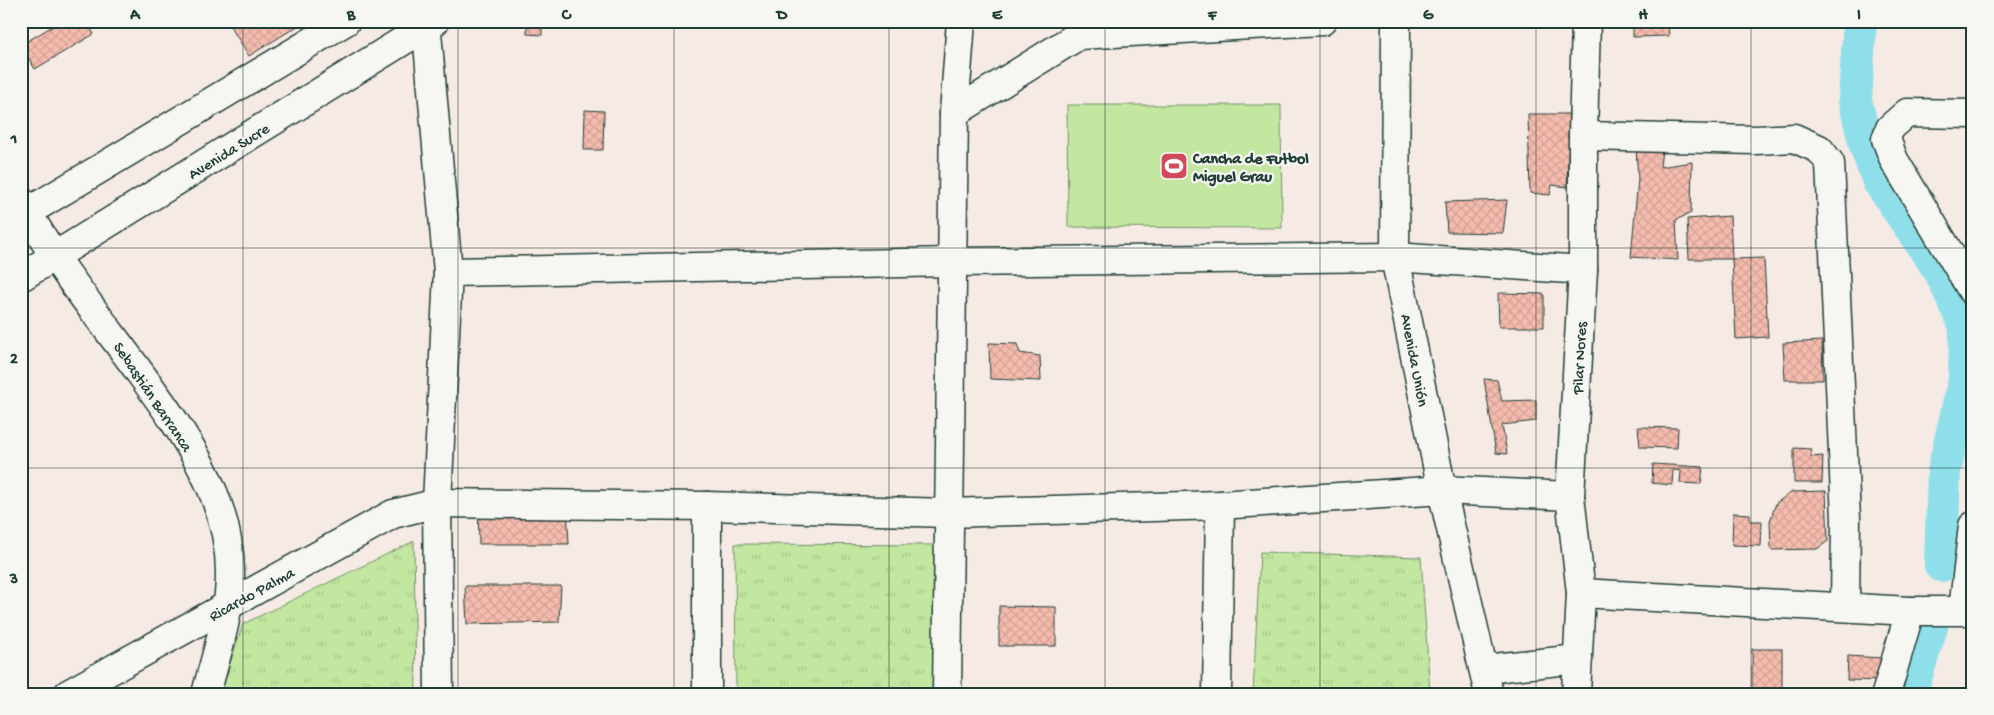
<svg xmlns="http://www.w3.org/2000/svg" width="1994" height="715" font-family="'Gochi Hand',sans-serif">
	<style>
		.grass { fill: url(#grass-tufts); stroke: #71926a }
		.pitch { fill: #c3e6a0; stroke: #71926a }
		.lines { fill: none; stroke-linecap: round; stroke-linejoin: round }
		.canal { stroke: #8fdfeb; stroke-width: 34 }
		.building { fill: url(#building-cross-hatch); stroke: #1f3d34 }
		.minor-casing { stroke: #1f3d34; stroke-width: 31 }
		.tertiary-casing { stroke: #1f3d34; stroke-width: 31 }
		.minor { stroke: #f6f6f2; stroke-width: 28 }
		.tertiary { stroke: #f6f6f2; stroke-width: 28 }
		.grid { fill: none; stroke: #1f3d34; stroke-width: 1; stroke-opacity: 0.55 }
		.labels { text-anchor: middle; stroke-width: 4.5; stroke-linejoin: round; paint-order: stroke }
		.street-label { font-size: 16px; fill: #1f3d34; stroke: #f6f6f2 }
		.poi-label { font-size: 16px; font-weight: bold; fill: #1f3d34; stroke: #f6f6f2; text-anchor: start }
		.neatline { fill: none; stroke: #1f3d34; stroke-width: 2 }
		.grid-label { font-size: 16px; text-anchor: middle; font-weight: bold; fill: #1f3d34 }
	</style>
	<defs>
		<pattern id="grass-tufts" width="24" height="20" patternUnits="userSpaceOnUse" patternTransform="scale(1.25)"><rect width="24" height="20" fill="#c3e6a0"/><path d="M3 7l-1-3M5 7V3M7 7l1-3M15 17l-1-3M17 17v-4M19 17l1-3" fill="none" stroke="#a7c68a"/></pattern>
		<pattern id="building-cross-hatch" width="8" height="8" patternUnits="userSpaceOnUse" patternTransform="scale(1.25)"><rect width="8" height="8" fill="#f5bcae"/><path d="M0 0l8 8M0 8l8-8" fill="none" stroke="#d2a296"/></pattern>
	</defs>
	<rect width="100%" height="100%" fill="#f6eae4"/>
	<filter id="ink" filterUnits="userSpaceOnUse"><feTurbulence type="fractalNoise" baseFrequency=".02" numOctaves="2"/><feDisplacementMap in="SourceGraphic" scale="10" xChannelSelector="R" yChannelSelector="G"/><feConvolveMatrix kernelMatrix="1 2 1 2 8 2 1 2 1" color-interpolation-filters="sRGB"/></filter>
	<g filter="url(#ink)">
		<g class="grass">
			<polygon points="414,541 416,694 223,694 224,681 243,624"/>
			<polygon points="735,544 945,545 946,694 736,694"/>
			<polygon points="1260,552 1421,557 1430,694 1253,694"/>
		</g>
		<polygon class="pitch" points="1067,105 1281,105 1282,228 1068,227"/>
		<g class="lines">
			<g class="canal">
				<polyline points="1860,21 1855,100 1866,146 1879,181 1941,272 1966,327 1965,379 1944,471 1941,565"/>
				<polyline points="1910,694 1931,627"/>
			</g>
		</g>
		<g class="building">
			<polygon points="61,21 86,21 94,34 35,69 21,45"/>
			<polygon points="227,21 299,21 301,24 249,56"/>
			<polygon points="527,21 542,21 542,35 527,34"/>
			<polygon points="1633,21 1668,21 1669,36 1633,37"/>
			<polygon points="585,110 604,111 603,150 584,150"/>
			<polygon points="1528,114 1570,114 1567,187 1552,185 1550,195 1530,193"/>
			<polygon points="1636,148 1662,149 1660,167 1692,162 1691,213 1676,220 1678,260 1631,257 1638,179"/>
			<polygon points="1507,200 1503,233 1447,232 1445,202"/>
			<polygon points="1730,216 1732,259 1689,259 1687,219"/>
			<polygon points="1764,258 1768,337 1736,339 1732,259"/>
			<polygon points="1498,293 1544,294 1544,327 1499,327"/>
			<polygon points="1822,341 1823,380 1785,380 1783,343"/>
			<polygon points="989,343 1017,344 1020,353 1040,356 1041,381 990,379"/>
			<polygon points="1484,379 1497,380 1502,401 1536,400 1536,421 1502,425 1507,454 1496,453"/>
			<polygon points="1638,427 1678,428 1677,448 1640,447"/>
			<polygon points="1794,448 1811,449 1811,457 1823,456 1822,483 1794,483"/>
			<polygon points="1653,464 1703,467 1701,484 1680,483 1681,471 1673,470 1672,485 1652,483"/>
			<polygon points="1826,491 1828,541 1817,549 1771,550 1770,521 1776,503 1792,492"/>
			<polygon points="478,504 567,507 569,544 479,544"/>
			<polygon points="1733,513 1750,514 1750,521 1762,521 1761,546 1732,545"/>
			<polygon points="465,586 561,586 559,622 467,624"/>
			<polygon points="999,606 1056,607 1056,646 999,646"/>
			<rect x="1752" y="649" width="30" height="45"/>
			<polygon points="1848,656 1882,658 1882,681 1847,680"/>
		</g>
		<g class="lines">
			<defs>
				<g id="minor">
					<polyline points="426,21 448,272 437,503 439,694"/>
					<polyline points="954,113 1079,35 1322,21"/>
					<polyline points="1973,114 1907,113 1890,128 1886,139 1894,160 1973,292"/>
					<polyline points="1583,136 1756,140 1794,138 1819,149 1830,163 1846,519 1845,607"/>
					<polyline points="448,272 952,262 1395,257 1583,270"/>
					<polyline points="707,506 707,694"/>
					<polyline points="1581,593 1910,611 1973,611"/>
					<polyline points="1963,610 1973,526"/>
					<polyline points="1484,669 1578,659"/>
					<polyline points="68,694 393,514 437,503 707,506 948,513 1220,505 1442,490 1570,496"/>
					<polyline points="947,694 954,113 961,21"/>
					<polyline points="1217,694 1220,505"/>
					<polyline points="1576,694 1581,593 1570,496 1583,270 1583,136 1586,21"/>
					<polyline points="1886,694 1910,611"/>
				</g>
				<g id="tertiary">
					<polyline points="1396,21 1395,257 1442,490 1489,694"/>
					<path d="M21 201C53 260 95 312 135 366 180 428 231 495 230 575 230 615 216 655 206 694"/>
					<polyline points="21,216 346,21"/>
					<polyline points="21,277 435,21"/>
				</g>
			</defs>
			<use href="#minor" class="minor-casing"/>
			<use href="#tertiary" class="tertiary-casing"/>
			<use href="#minor" class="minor"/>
			<use href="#tertiary" class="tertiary"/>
		</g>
	</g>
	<path class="grid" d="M243 21V694M458 21V694M674 21V694M889 21V694M1105 21V694M1320 21V694M1536 21V694M1751 21V694M21 248H1973M21 468H1973"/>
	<defs>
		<symbol id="stadium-square" viewBox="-11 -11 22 22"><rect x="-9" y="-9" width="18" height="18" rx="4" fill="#d1495b" stroke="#f6f6f2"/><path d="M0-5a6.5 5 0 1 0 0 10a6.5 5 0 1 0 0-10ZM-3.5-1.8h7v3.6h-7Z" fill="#fff"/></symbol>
	</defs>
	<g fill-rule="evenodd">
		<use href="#stadium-square" x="1158" y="150" width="32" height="32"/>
	</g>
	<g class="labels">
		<g class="street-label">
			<text transform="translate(228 150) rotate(-32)" y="6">Avenida Sucre</text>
			<text transform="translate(1578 358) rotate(-87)" y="6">Pilar Nores</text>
			<text transform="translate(1416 360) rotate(79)" y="6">Avenida Unión</text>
			<text transform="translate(154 396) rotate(56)" y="6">Sebastián Barranca</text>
			<text transform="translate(251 593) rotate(-29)" y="6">Ricardo Palma</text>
		</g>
		<g class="poi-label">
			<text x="1193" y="163">Cancha de Futbol<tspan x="1193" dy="18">Miguel Grau</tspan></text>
		</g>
	</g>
	<rect width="1994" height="715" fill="none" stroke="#f6f6f2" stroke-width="55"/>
	<rect x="28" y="28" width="1938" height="660" class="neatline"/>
	<g class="grid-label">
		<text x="135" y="19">A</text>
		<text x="351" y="19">B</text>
		<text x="566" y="19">C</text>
		<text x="782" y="19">D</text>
		<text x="997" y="19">E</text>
		<text x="1212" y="19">F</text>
		<text x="1428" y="19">G</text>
		<text x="1643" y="19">H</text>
		<text x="1859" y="19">I</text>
		<text x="14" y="143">1</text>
		<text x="14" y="363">2</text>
		<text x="14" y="583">3</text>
	</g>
</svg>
